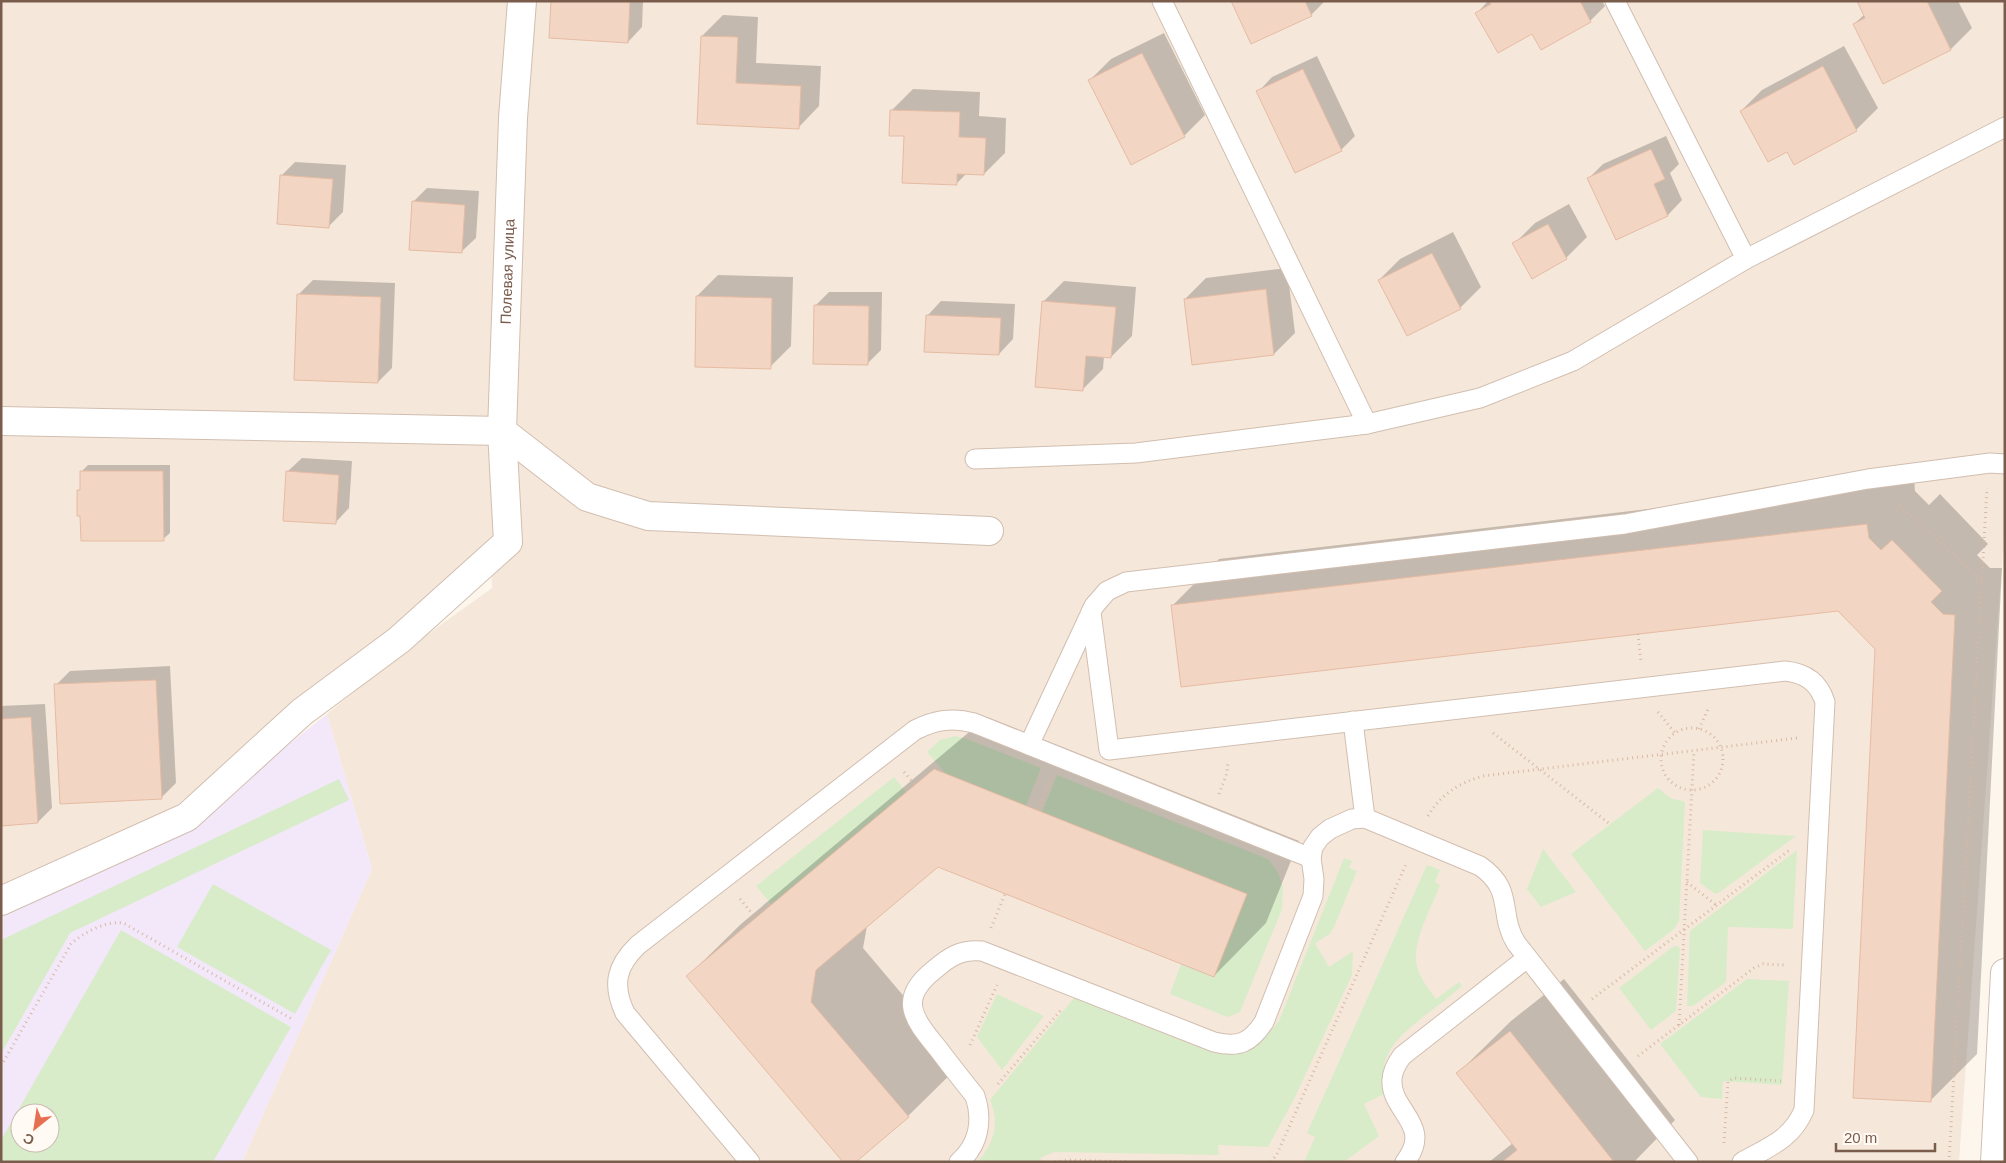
<svg xmlns="http://www.w3.org/2000/svg" width="2006" height="1163" font-family="Arial,sans-serif">
	<style>
		.residential { fill: #f5e8da }
		.education { fill: #f3e8fa; fill-rule: evenodd }
		.green { fill: #d8ecc9; fill-rule: evenodd }
		.shadow { fill: #0003 }
		.building { fill: #f3d5c3; stroke: #e6bba3 }
		.lines { fill: none; stroke-linecap: round; stroke-linejoin: round }
		.lane-casing { stroke: #d1beb0; stroke-width: 21 }
		.street-casing { stroke: #d1beb0; stroke-width: 30 }
		.path { stroke: #d9b8a5; stroke-width: 3; stroke-dasharray: 1 4; stroke-linecap: butt }
		.lane { stroke: #fff; stroke-width: 19 }
		.street { stroke: #fff; stroke-width: 28 }
		.labels { text-anchor: middle; stroke-width: 5; stroke-linejoin: round; paint-order: stroke }
		.street-label { font-size: 15px; fill: #7a5c4d; stroke: #fffaf3 }
	</style>
	<rect width="100%" height="100%" fill="#fdf6ec"/>
	<polygon class="residential" points="1,1 2005,1 2005,521 1959,1162 242,1162 372,869 327,714 403,652 492,588 491,547 154,824 1,889"/>
	<path class="education" d="M327 714 372 869 242 1162H1V917L190 823ZM20 1113H50V1143H20Z"/>
	<g class="green">
		<polygon points="955,736 964,738 1041,768 1026,806 946,774 927,752 940,740"/>
		<polygon points="1057,775 1268,859 1278,872 1283,887 1282,909 1240,1012 1228,1017 1222,1015 1170,994 1181,964 1214,977 1247,894 1042,812"/>
		<polygon points="894,777 906,792 772,905 756,886"/>
		<polygon points="339,779 349,800 70,933 1,1054 1,940"/>
		<polygon points="1658,788 1670,798 1685,802 1679,921 1674,929 1645,951 1571,854"/>
		<polygon points="1703,830 1796,836 1720,892 1715,894 1700,883"/>
		<polygon points="1543,849 1576,892 1541,907 1527,889"/>
		<polygon points="1797,850 1793,929 1728,927 1726,982 1693,1006 1687,1006 1690,931"/>
		<path d="M1344 858 1352 861 1349 868 1357 871 1334 927 1330 934 1315 943 1329 967 1353 951 1352 975 1294 1099 1268 1147 1218 1145 1219 1155 1054 1152 1040 1158 1044 1162H977C994 1145 1000 1123 990 1100L1074 998 1213 1053 1228 1054 1250 1048 1264 1039 1279 1021Z"/>
		<path d="M1427 865 1440 870 1435 882 1440 885C1432 907 1411 943 1417 966 1420 979 1429 989 1436 999L1459 982 1462 986C1449 997 1436 1007 1423 1017 1394 1040 1378 1056 1384 1094L1364 1104 1379 1136 1344 1162H1304L1315 1137 1307 1133Z"/>
		<polygon points="213,884 331,950 295,1014 177,947"/>
		<path d="M121 930 291 1027 213 1162H1V1140ZM20 1113H50V1143H20Z"/>
		<polygon points="1674,946 1678,946 1680,949 1676,1011 1651,1030 1619,988"/>
		<polygon points="1747,979 1789,981 1782,1085 1723,1081 1722,1099 1701,1097 1660,1044"/>
		<polygon points="997,994 1044,1016 1002,1070 977,1037"/>
	</g>
	<g class="shadow">
		<polygon points="553,1 643,1 642,27 628,42"/>
		<polygon points="1233,1 1325,1 1311,15"/>
		<polygon points="1488,1 1602,1 1605,6 1590,21 1541,49 1532,33 1477,13"/>
		<polygon points="1858,1 1958,1 1972,28 1951,49 1883,82 1854,24 1865,14"/>
		<polygon points="723,15 758,17 756,63 821,66 819,106 798,128 698,123 702,36"/>
		<polygon points="1164,33 1205,115 1184,136 1090,80 1111,59"/>
		<polygon points="1844,46 1878,108 1857,129 1794,163 1788,150 1741,111 1762,90"/>
		<polygon points="1317,56 1355,136 1341,150 1258,92 1272,77"/>
		<polygon points="913,89 980,92 979,116 1006,118 1005,153 984,174 967,173 956,184 892,110"/>
		<polygon points="1666,136 1679,164 1670,173 1682,200 1668,215 1616,238 1589,178 1603,164"/>
		<polygon points="295,162 346,165 343,212 329,226 281,176"/>
		<polygon points="427,188 479,191 476,238 461,252 413,202"/>
		<polygon points="1569,204 1587,237 1566,258 1514,244 1535,223"/>
		<polygon points="1453,232 1481,287 1460,308 1379,280 1400,259"/>
		<polygon points="1287,268 1295,333 1274,354 1185,299 1206,278"/>
		<polygon points="718,275 793,277 791,346 770,367 697,296"/>
		<polygon points="313,280 395,283 392,368 378,382 299,294"/>
		<polygon points="1064,281 1136,287 1132,336 1111,357 1104,356 1103,369 1082,390 1043,302"/>
		<polygon points="829,292 882,292 881,350 867,364 815,306"/>
		<polygon points="941,301 1015,304 1013,339 999,354 927,316"/>
		<polygon points="302,458 352,461 349,508 335,523 287,472"/>
		<polygon points="88,465 170,465 170,533 163,539 78,491 81,488 81,472"/>
		<polygon points="1914,478 1915,491 1929,505 1940,494 1988,544 1977,555 1990,568 2002,568 1977,1054 1931,1100 1877,649 1839,610 1172,606 1219,559"/>
		<polygon points="170,666 176,783 162,797 56,685 70,671"/>
		<polygon points="45,704 52,808 38,822 1,825 1,706"/>
		<polygon points="987,717 1299,841 1266,923 1214,976 938,866 867,926 863,948 961,1064 908,1116 688,976 741,924"/>
		<polygon points="1564,979 1675,1120 1634,1162 1489,1162 1513,1143 1458,1073 1511,1021"/>
	</g>
	<g class="building">
		<polygon points="551,1 630,1 628,43 549,38"/>
		<polygon points="1231,1 1305,1 1312,16 1251,44"/>
		<polygon points="1489,1 1580,1 1591,22 1541,50 1532,34 1498,53 1475,13 1491,4"/>
		<polygon points="1857,1 1927,1 1951,50 1883,84 1853,24 1865,18"/>
		<polygon points="701,36 738,37 736,83 801,86 799,129 697,124"/>
		<polygon points="1142,53 1185,137 1131,165 1088,80"/>
		<polygon points="1823,66 1857,131 1794,165 1787,152 1768,162 1740,111"/>
		<polygon points="1303,69 1342,151 1295,173 1256,91"/>
		<polygon points="890,110 960,112 959,137 986,138 984,175 957,174 957,185 902,183 904,136 889,136"/>
		<polygon points="1651,149 1665,179 1654,184 1668,216 1616,240 1587,178"/>
		<polygon points="280,175 333,179 329,228 277,224"/>
		<polygon points="412,201 465,205 462,253 409,250"/>
		<polygon points="1548,224 1567,259 1532,279 1512,243"/>
		<polygon points="1432,253 1461,309 1407,336 1378,280"/>
		<polygon points="1266,289 1274,355 1192,365 1184,299"/>
		<polygon points="297,294 381,297 378,383 294,380"/>
		<polygon points="696,296 772,298 771,369 695,367"/>
		<polygon points="1042,301 1116,307 1111,358 1086,356 1083,391 1035,387"/>
		<polygon points="814,305 869,306 868,365 813,364"/>
		<polygon points="926,315 1001,318 999,355 924,352"/>
		<polygon points="80,471 163,471 164,541 81,541 80,516 77,516 77,490 80,490"/>
		<polygon points="286,471 339,475 336,524 283,521"/>
		<polygon points="1867,524 1869,538 1881,550 1892,540 1942,591 1931,602 1943,614 1955,615 1931,1102 1853,1098 1875,649 1838,611 1181,687 1171,605"/>
		<polygon points="156,680 162,799 60,804 54,684"/>
		<polygon points="31,717 38,823 1,826 1,719"/>
		<polygon points="934,769 1247,894 1214,977 938,867 816,970 811,1002 909,1117 856,1162 843,1162 686,976"/>
		<polygon points="1510,1031 1614,1162 1502,1162 1517,1150 1456,1073"/>
	</g>
	<g class="lines">
		<defs>
			<g id="lane">
				<polyline points="1162,1 1367,424"/>
				<polyline points="1615,1 1746,259"/>
				<polyline points="975,459 1136,453 1367,424 1480,398 1573,361 1746,259 2005,127"/>
				<path d="M1091 612 1109 750 1785 671C1806 673 1819 683 1825 702L1804 1110C1792 1139 1769 1147 1742 1162"/>
				<polyline points="1353,721 1365,818"/>
				<polyline points="1029,745 1094,606 1107,591 1126,582 1625,524 1868,479 1990,463 2005,464"/>
				<path d="M750 1162 625 1013C612 985 616 966 638 945L915 730C935 720 952 717 974 723L1311 858"/>
				<path d="M959 1162C979 1145 983 1120 975 1096 963 1081 951 1066 939 1050 915 1020 896 1000 934 970 949 957 961 949 982 951L1214 1042C1239 1048 1250 1043 1264 1022L1313 896 1314 879 1311 858 1313 847 1320 837 1330 829 1352 819 1365 818 1480 866C1515 890 1498 914 1516 943L1688 1162"/>
				<path d="M1405 1162C1434 1125 1390 1111 1392 1080 1392 1071 1397 1063 1402 1056L1527 958"/>
			</g>
			<g id="street">
				<polyline points="1,421 502,431 587,497 648,516 989,531"/>
				<path id="s1" d="M1 901 187 817 302 712 399 640 508 542 502 431 513 118 522 1"/>
				<polyline points="1995,1162 2005,973"/>
			</g>
		</defs>
		<use href="#lane" class="lane-casing"/>
		<use href="#street" class="street-casing"/>
		<g class="path">
			<polyline points="1896,502 1982,581"/>
			<polyline points="1638,634 1641,662"/>
			<polyline points="1658,712 1675,733"/>
			<circle cx="1692" cy="759" r="31"/>
			<polyline points="1699,729 1709,707"/>
			<polyline points="1493,733 1611,825"/>
			<polyline points="904,772 915,785"/>
			<polyline points="1219,794 1227,773 1228,762"/>
			<polyline points="1038,810 1050,781"/>
			<path d="M1428 816C1441 794 1459 783 1483 776L1797 738"/>
			<polyline points="1687,882 1716,905"/>
			<polyline points="740,899 756,918"/>
			<polyline points="991,928 1005,894"/>
			<polyline points="1592,999 1791,849"/>
			<polyline points="1679,1025 1694,751"/>
			<polyline points="970,1045 997,985"/>
			<polyline points="1638,1056 1754,968 1763,964 1786,965"/>
			<path d="M1 1066 71 944C82 933 111 918 125 924L292 1019"/>
			<polyline points="998,1084 1061,1010"/>
			<polyline points="1724,1143 1728,1081 1734,1078 1781,1081"/>
			<polyline points="1055,1162 1069,1160 1130,1162"/>
			<polyline points="1271,1162 1277,1154 1407,862"/>
			<polyline points="1949,1162 1987,488"/>
		</g>
		<use href="#lane" class="lane"/>
		<use href="#street" class="street"/>
	</g>
	<g class="labels">
		<g class="street-label">
			<text dy="5" stroke="none"><textPath href="#s1" startOffset="898">Полевая улица</textPath></text>
		</g>
	</g>
	<rect width="2006" height="1163" fill="none" stroke="#7a5c4d" stroke-width="5"/>
	<g transform="translate(35 1128) rotate(210)"><circle r="24" fill="#fffaf3" stroke="#cabbb1"/>
	<path d="M0-4L9 19L0 12L-9 19Z" fill="#e76f51"/>
	<text y="-8" font-size="14" font-weight="bold" text-anchor="middle" fill="#7a5c4d">С</text>
	</g>
	<path d="M1836 1143v8h99v-8" fill="none" stroke="#7a5c4d" stroke-width="2.5"/>
	<text x="1844" y="1143" font-size="15" fill="#7a5c4d" stroke="#fffaf3" stroke-width="4" paint-order="stroke">20 m</text>
</svg>
